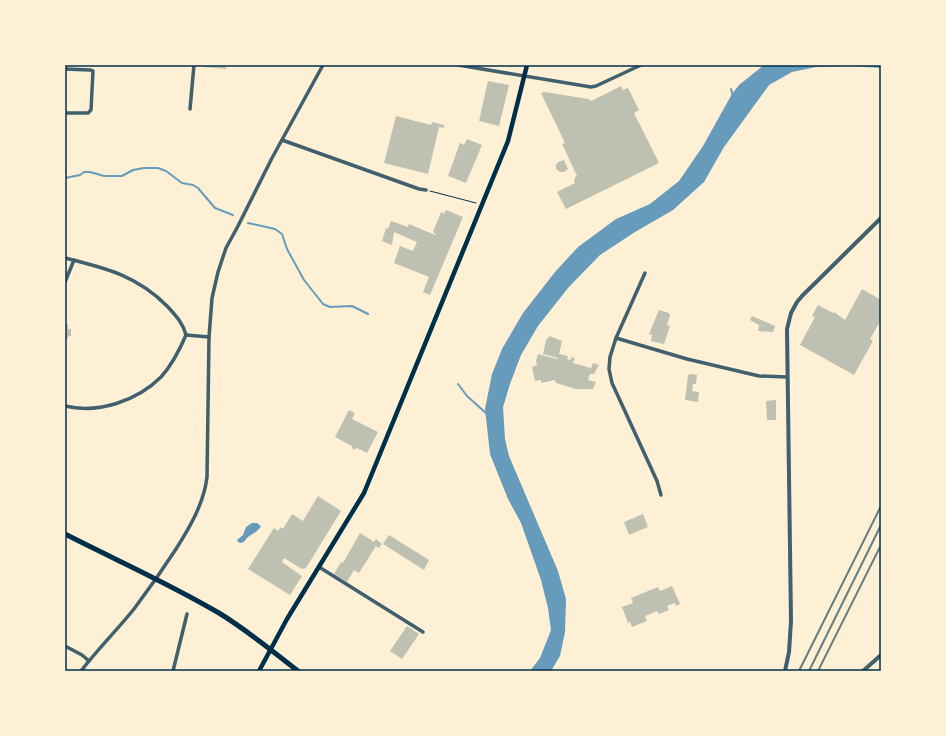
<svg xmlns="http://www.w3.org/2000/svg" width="946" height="736" font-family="Roboto,sans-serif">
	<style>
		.water { fill: #669bbc }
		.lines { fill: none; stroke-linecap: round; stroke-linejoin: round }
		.stream { stroke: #669bbc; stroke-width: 2 }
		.building { fill: #bec0b2 }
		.path { stroke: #003049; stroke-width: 1 }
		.minor { stroke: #3f606c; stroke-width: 3.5 }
		.tertiary { stroke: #3f606c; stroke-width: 4 }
		.secondary { stroke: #003049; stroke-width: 4.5 }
		.primary { stroke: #003049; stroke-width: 5 }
		.rail { stroke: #657d81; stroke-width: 2 }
		.neatline { fill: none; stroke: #003049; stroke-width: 1.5 }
	</style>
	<rect width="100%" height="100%" fill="#fdf0d5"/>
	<g class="water">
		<polygon points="764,65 881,65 881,68 851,66 816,67 792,72 769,85 724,147 704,182 673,210 635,232 600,255 568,288 538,326 521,355 510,384 503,407 505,439 509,456 558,571 566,599 565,632 560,656 551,671 530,671 540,658 551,630 548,608 541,580 521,523 508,499 490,454 485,409 492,374 502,349 523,313 555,272 578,247 616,219 650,204 679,181 703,146 732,94 739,85"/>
		<path d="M252 523H257L261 526C258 532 253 533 248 537 245 540 245 542 241 543L238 542 237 540 243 535 246 527Z"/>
	</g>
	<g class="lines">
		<g class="stream">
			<polyline points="731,89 733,96"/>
			<polyline points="65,178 80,175 84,172 90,172 104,176 122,176 133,170 144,168 158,168 166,171 182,183 193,185 198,188 215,208 233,215"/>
			<polyline points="248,223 275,229 282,234 287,249 304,280 323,304 330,307 352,306 368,314"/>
			<polyline points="458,384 467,396 487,414"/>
		</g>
	</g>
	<g class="building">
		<polygon points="204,65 226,65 226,69 204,67"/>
		<polygon points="488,81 509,85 499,126 479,121"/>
		<polygon points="621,86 623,90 628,88 639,110 634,113 659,163 566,209 557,192 575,183 574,181 575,177 577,176 562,144 565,143 541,93 545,92 582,98 589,99 591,101"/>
		<polygon points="396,116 431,125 432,122 444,125 444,128 439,127 428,174 384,163"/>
		<polygon points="467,139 482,145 466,183 448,176 460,143 464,145"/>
		<polygon points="564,160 568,169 564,172 560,172 556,169 556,165 558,162"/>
		<polygon points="446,210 463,217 430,295 423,292 429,277 394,263 400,246 413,251 417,242 394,232 392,245 382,241 386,228 388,229 391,221 408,227 409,224 435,235 436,234 433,232 441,212 444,214"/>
		<polygon points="862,289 881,300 881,320 870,339 873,341 854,375 800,345 815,317 812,316 818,305 833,313 834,312 845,320"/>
		<polygon points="659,310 669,313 670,315 667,325 670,326 664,344 651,341 652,335 649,334"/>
		<polygon points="752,316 775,326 773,332 758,331 759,325 750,320"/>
		<polygon points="65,324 68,324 68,329 71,329 71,336 68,336 68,339 65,339"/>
		<polygon points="550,336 562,341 559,354 568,356 567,359 571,360 571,357 575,358 573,363 591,368 593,363 599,365 594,374 590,374 588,380 596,382 593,389 576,389 556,383 555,380 541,383 541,380 535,381 532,367 537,365 536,361 538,354 557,359 558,358 543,354 546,340"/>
		<polygon points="690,374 697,375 696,384 693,384 692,391 699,392 698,402 685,400 688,375"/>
		<polygon points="776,400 776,420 767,420 766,401"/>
		<polygon points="349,410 355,413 352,419 378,432 367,453 357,448 353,450 352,446 335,437"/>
		<polygon points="318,496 341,511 306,568 302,569 284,558 282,562 302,576 290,595 248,569 274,528 278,531 281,527 283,529 292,514 303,521"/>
		<polygon points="643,514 648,527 629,535 624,522"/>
		<polygon points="360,533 374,542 376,539 382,544 379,548 376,546 359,573 354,570 347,582 334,574 341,562 343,563"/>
		<polygon points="389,535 429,560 424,570 383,544"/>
		<polygon points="672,586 680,604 676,606 675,603 672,604 667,606 669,610 659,614 657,611 645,616 647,621 632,627 630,622 628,623 622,607 633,603 631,598 658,587 660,591"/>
		<polygon points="407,626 419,634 402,659 390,651"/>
	</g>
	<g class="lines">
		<polyline class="path" points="430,191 476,203"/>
		<g class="minor">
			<polyline points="458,65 591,87 596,86 641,65"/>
			<polyline points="65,69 90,70 93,71 91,110 88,113 65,113"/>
			<polyline points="190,109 194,65"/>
			<polyline points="282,140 419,189 426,190"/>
			<path d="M65 258C106 268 138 276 168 307 176 316 183 323 186 335"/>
			<polyline points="645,273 616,338 610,357 609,369 612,383 657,481 661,495"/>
			<polyline points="65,282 74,260"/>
			<polyline points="186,335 209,337"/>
			<polyline points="616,338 687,359 759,376 787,377"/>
			<path d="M65 406C98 414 137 401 161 377 172 365 180 349 186 335"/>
			<polyline points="319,567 423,632"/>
			<polyline points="65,646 82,655 89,661"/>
			<path d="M81 671C98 649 117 630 134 609 149 589 163 569 176 549 190 527 204 503 207 477L209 337 212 298 218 272 226 248 238 226 272 158 323 65"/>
			<polyline points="173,671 187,614"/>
		</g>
		<g class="tertiary">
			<polyline points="785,671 789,652 791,621 787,329 791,313 797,302 802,296 881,218"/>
			<polyline points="863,671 881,655"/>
		</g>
		<polyline class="secondary" points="259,671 287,619 364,493 508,141 527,65"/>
		<path class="primary" d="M65 534C116 560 170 584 219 613 247 630 272 651 298 671"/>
		<g class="rail">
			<polyline points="799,671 881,506"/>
			<polyline points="809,671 881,525"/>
			<polyline points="818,671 881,545"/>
		</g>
	</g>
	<rect width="946" height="736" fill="none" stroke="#fdf0d5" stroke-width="132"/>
	<rect x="66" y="66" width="814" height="604" class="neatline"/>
</svg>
